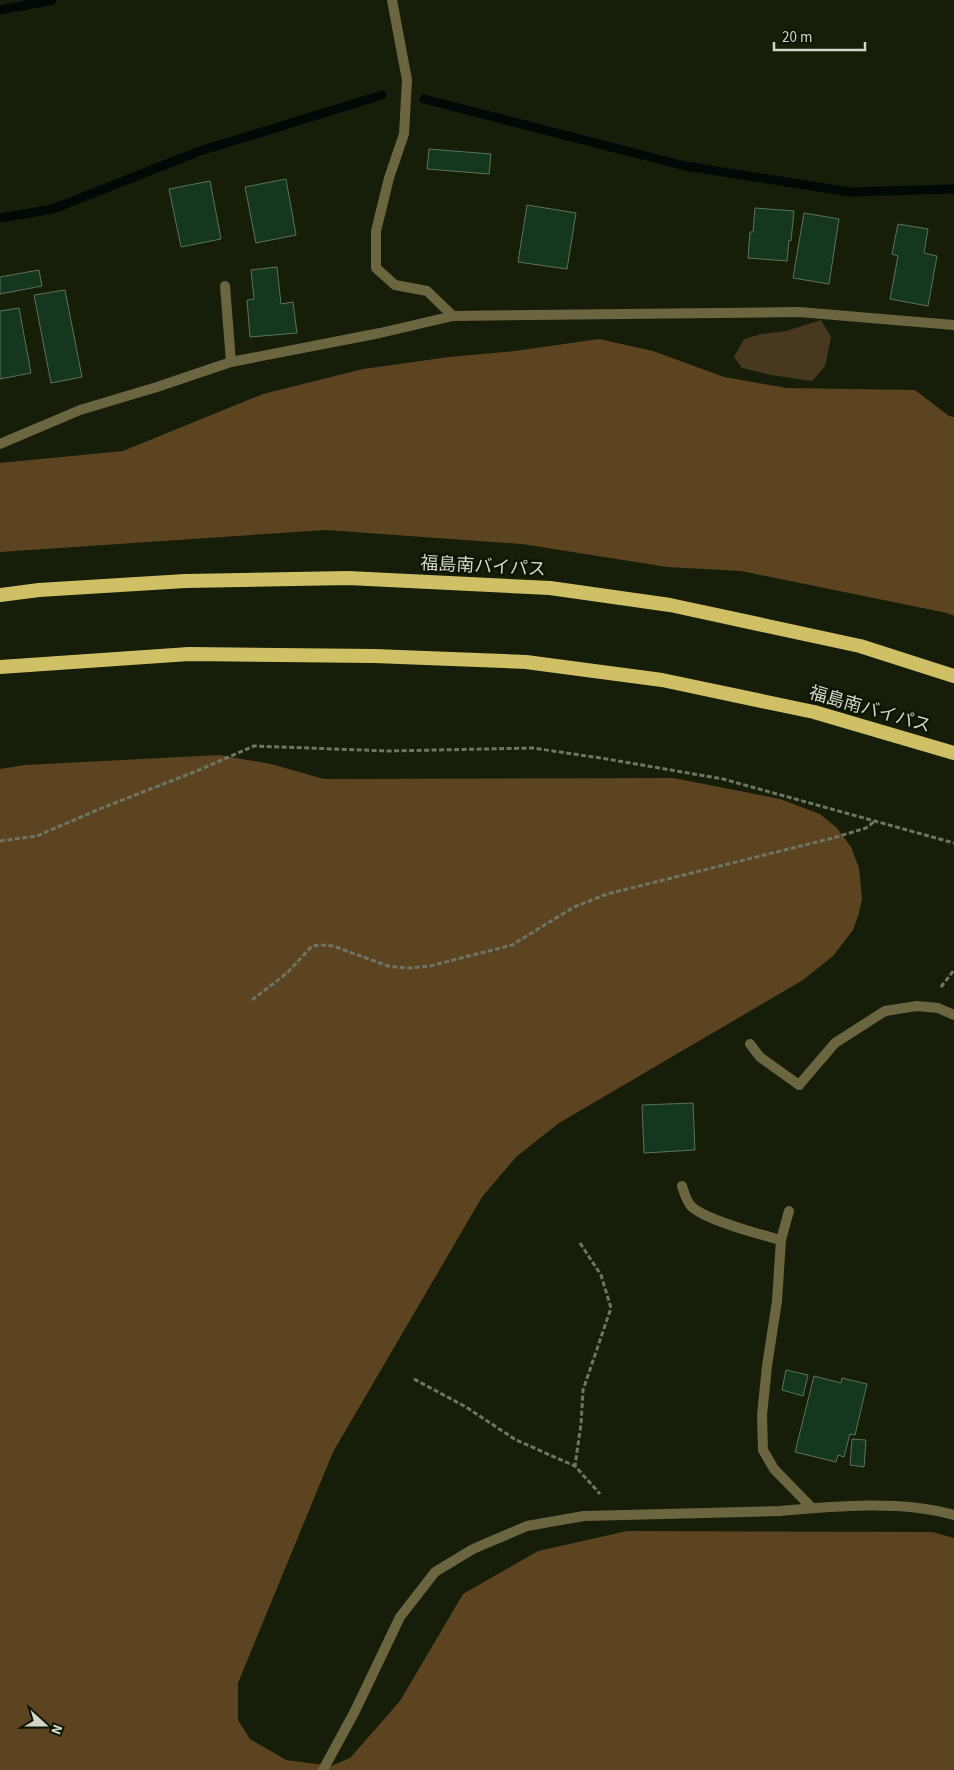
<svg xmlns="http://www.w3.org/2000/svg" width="954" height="1770" font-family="'Source Sans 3','Noto Sans JP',sans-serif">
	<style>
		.green { fill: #493820 }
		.forest { fill: #5c4420 }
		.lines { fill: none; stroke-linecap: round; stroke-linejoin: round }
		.stream { stroke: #000906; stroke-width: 9 }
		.building { fill: #14371e; stroke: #5c7260 }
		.path { stroke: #6f7564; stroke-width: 3; stroke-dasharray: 5 2.5; stroke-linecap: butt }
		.service { stroke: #6b6540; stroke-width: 10 }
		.minor { stroke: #6b6540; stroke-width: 10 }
		.trunk { stroke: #cfc066; stroke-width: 14 }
		.labels { text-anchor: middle; stroke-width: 5; stroke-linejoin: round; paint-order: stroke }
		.street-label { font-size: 18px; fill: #d1d6c9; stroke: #0e1502 }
	</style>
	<rect width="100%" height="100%" fill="#161e09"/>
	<polygon class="green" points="821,320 831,337 825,366 812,381 771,375 742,368 734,357 744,339 761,334 786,331"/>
	<g class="forest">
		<polygon points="599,339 653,351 724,377 787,388 915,390 949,416 954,417 954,616 947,613 741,571 667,567 522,544 326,530 0,552 0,463 123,451 263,394 363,369 449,357 515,351"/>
		<polygon points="219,755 271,764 324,779 673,778 780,799 820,814 837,828 851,847 859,868 862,899 859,913 853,930 833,956 803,980 559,1123 516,1157 482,1197 333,1452 238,1683 238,1720 250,1739 286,1760 331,1766 350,1758 400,1701 463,1594 538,1551 627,1531 932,1532 954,1538 954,1770 0,1770 0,769 25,765"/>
	</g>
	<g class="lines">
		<g class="stream">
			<polyline points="0,10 52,0"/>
			<polyline points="424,99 685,166 850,192 954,189"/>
			<polyline points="0,218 53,209 197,152 382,95"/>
		</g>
	</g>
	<g class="building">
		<polygon points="429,149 491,154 489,174 427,169"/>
		<polygon points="286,179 296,235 256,243 245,187"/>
		<polygon points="210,181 221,239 181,247 169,189"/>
		<polygon points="527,205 576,213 567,269 518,262"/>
		<polygon points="755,208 794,211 791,241 789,240 787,261 748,258 750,232 753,232"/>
		<polygon points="804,213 839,219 829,284 793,278"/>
		<polygon points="898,224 928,229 924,253 937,256 928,306 890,299 898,256 892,254"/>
		<polygon points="277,267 281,304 293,302 297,333 250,337 247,300 254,299 251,270"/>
		<polygon points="39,270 42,286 0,294 0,277"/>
		<polygon points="65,290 82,377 51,383 34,295"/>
		<polygon points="19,308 31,373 0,379 0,311"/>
		<polygon points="693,1103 695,1150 644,1153 642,1105"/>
		<polygon points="786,1370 808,1375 803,1396 782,1390"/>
		<polygon points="814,1376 841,1383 842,1378 867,1384 855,1435 850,1434 844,1457 838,1455 836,1462 795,1452"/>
		<polygon points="852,1439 866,1440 864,1467 850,1465"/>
	</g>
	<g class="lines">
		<g class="path">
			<polyline points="0,841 37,836 97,810 194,772 254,746 388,751 533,748 607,759 723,779 954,843"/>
			<polyline points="941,987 954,970"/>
			<polyline points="252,1000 287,973 312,946 321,945 333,946 388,966 408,968 430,966 512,945 574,907 607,894 833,838 866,828 875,821"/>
			<polyline points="580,1243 601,1275 611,1308 583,1390 581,1424 575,1466 600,1494"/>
			<polyline points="414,1379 466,1407 516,1440 575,1466"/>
		</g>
		<g class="service">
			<polyline points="225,286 231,362"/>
			<polyline points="750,1044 760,1057 799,1085"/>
			<path d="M682 1186C684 1192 687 1203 692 1207 708 1221 759 1234 781 1240"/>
		</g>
		<g class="minor">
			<polyline points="392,0 407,80 404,134 389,178 376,231 376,268 395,285 427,291 453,316"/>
			<polyline points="0,444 80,410 157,387 231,362 380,333 453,316 799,312 954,325"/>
			<polyline points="799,1085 835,1043 885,1011 917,1006 938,1008 954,1015"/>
			<polyline points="789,1211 781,1240 777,1301 767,1366 762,1415 763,1450 774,1469 812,1508"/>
			<path d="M323 1770 355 1711 400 1617 435 1572 473 1549 527 1526 584 1516 780 1511C834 1506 903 1500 954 1515"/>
		</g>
		<g class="trunk">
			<polyline points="0,595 39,590 185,581 348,578 550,588 670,605 860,646 954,676"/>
			<polyline points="0,667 189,654 374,656 526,662 662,680 814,712 954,753"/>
		</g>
	</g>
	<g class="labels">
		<g class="street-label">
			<text transform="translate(483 566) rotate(3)" y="6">福島南バイパス</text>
			<text transform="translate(870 709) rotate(16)" y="6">福島南バイパス</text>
		</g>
	</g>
	<g transform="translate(45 1725) rotate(111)" stroke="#0e1502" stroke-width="4" paint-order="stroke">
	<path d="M0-4L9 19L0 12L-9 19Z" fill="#d1d6c9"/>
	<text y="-8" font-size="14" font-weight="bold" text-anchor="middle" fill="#d1d6c9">N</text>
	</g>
	<path d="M774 42v8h91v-8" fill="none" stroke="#d1d6c9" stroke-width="2.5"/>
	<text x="782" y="42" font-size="15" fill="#d1d6c9" stroke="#0e1502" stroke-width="4" paint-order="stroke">20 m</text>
</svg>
